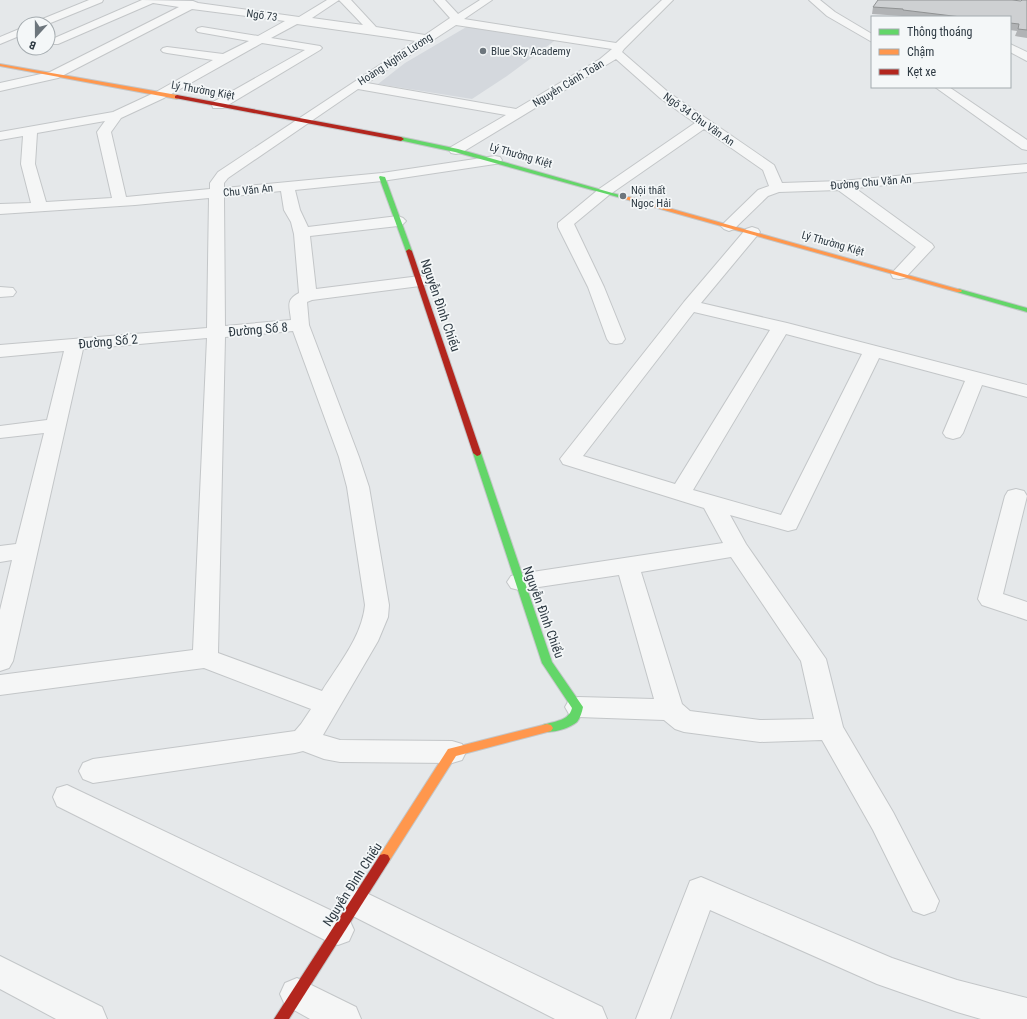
<svg xmlns="http://www.w3.org/2000/svg" width="1027" height="1019" font-family="'Roboto Condensed',sans-serif">
	<style>
		.built { fill: #d4d8dd }
		.lines { fill: none; stroke-linecap: round; stroke-linejoin: round }
		.street-casing { stroke: #c3c6c8; stroke-width: 2 }
		.fast-casing { stroke: #c3c6c8; stroke-width: 2 }
		.slow-casing { stroke: #c3c6c8; stroke-width: 2 }
		.jam-casing { stroke: #c3c6c8; stroke-width: 2 }
		.street { fill: #f5f6f6; fill-rule: evenodd }
		.fast { fill: #63d668; fill-rule: evenodd }
		.slow { fill: #ff974d; fill-rule: evenodd }
		.jam { fill: #b3261e; fill-rule: evenodd }
		.wall { fill: #b1b3b5 }
		.building { fill: #ced0d2; stroke: #909293 }
		.poi-dot { fill: #6d767d; stroke: #f4f7f8; stroke-width: 1.5 }
		.labels { text-anchor: middle; stroke-width: 3.5; stroke-linejoin: round; paint-order: stroke }
		.far-street-label { font-size: 11px; fill: #2d3942; stroke: #f4f7f8 }
		.far-poi-label { font-size: 11px; fill: #2d3942; stroke: #f4f7f8; text-anchor: start }
		.street-label { font-size: 13px; fill: #2d3942; stroke: #f4f7f8 }
	</style>
	<rect width="100%" height="100%" fill="#e5e8ea"/>
	<polygon class="built" points="468,26 557,39 507,76 472,99 378,84 405,63"/>
	<g class="lines">
		<defs>
			<g id="street">
				<polygon points="89,0 103,0 102,2 48,24 34,24 35,22"/>
				<path d="M142 0 193 1 198 3 299 17 327 0H351L376 27 425 35 450 18 434 0H445L458 14 480 0H492L464 19 616 43 662 0H673L624 49 622 52 668 92 774 165 782 183 841 181 1027 164V172L855 188 932 244 934 247 905 278 899 279 893 278 891 274 916 247 838 190 779 192 768 196 734 229 729 231 724 229 721 226 724 223 758 190 769 186 763 170 704 129 609 195 574 224 604 287 625 339 622 343 616 344 610 343 607 339 588 287 558 227V223L599 189 695 123 660 98 616 59 461 153 456 154 451 153 449 150 451 147 506 115 358 89 228 178 224 183V188L382 173 495 156 500 157 502 160 500 163 495 164 382 181 295 190 300 210 308 227 398 216 403 218 406 221 403 224 398 226 310 236 316 289 420 276 426 277 428 281 426 285 420 286 312 300 307 302 309 325 359 457 369 487 389 605 388 617 378 641 323 735 340 740 452 741 462 744 466 752 462 760 452 763 340 762 324 759 303 751 295 753 93 783 83 779 79 771 83 763 93 759 295 731 301 724 311 709 204 668 0 695V675L193 650 207 338 83 349 13 661 9 668 0 671V610L12 560 0 562V546L16 544 44 433 0 438V426L47 420 64 351 0 357V345L207 328 209 198 135 205 0 214V204L31 203 21 164 23 136 0 140V132L113 112 156 92 213 60 167 53 163 52 161 50 163 48 167 47 223 54 249 41 198 32 196 30 198 28 202 27 258 36 285 21 192 9 58 78 0 91V83L50 72 179 7 153 3 58 44H50L48 42 50 40ZM339 0 342 3 363 25 312 18ZM297 24 416 41 218 172 210 183V189L126 197 111 132 121 118 164 98 262 43 305 50 213 102 212 105 213 108H223L320 50 322 48 320 46 271 38ZM456 25 612 49 600 59 516 109 367 83ZM105 121 97 132 112 198 46 202 35 164 37 133ZM281 191 284 210 291 222 294 234 299 293C285 300 290 307 291 320L225 326 224 197ZM293 331 339 457 347 487 365 605C362 637 338 665 322 691L218 653 225 337Z"/>
				<polygon points="809,0 820,0 835,12 872,34 872,42 827,16"/>
				<polygon points="24,27 24,34 0,44 0,37"/>
				<polygon points="1010,44 1027,52 1027,61 1010,52"/>
				<polygon points="935,87 949,87 1027,140 1027,150 1022,149"/>
				<path d="M752 227 758 229 760 232 701 303 787 323 1027 385V397L982 385 963 433 960 437 953 439 946 437 943 433 965 381 879 358 796 529 788 531 730 515 746 544 826 659 843 727 893 812 939 901 935 911 924 915 913 911 873 830 822 740 760 742 684 732 675 729 664 720 578 717 569 714 565 707 569 700 578 697 654 699 619 575 519 590 511 588 507 582 511 576 519 574 723 543 704 508 563 464 560 459 684 302 746 229ZM694 312 770 330 675 484 583 456ZM786 334 862 354 781 515 693 490ZM731 557 801 661 814 719 760 720 690 711 682 704 641 572Z"/>
				<polygon points="0,287 13,288 16,292 13,296 0,297"/>
				<polygon points="1016,489 1024,491 1027,496 1003,594 1027,602 1027,620 982,605 978,599 1005,496 1008,491"/>
				<polygon points="67,785 349,919 354,930 349,941 338,945 327,941 57,806 53,797 57,788"/>
				<polygon points="701,877 892,958 957,980 1027,998 1027,1019 981,1019 957,1012 877,984 710,910 670,1019 636,1019 690,881"/>
				<polygon points="356,888 602,1007 607,1019 555,1019 345,912 341,902 345,892"/>
				<polygon points="0,956 102,1007 107,1019 56,1019 0,989"/>
				<polygon points="297,978 356,1007 361,1019 310,1019 285,1005 280,994 285,983"/>
			</g>
			<g id="fast">
				<polygon points="401,137 458,149 630,198 625,199 455,152 399,140 398,139"/>
				<polygon points="380,176 385,177 412,251 411,252 406,251 379,177"/>
				<polygon points="959,289 1027,308 1027,312 957,292 957,290"/>
				<path d="M477 450 481 453 552 662 583 707C582 712 580 718 577 722 570 728 552 734 543 731L541 728 543 725C555 721 569 721 572 708L542 663 473 453Z"/>
			</g>
			<g id="slow">
				<polygon points="0,64 177,95 180,97 177,99 0,66"/>
				<polygon points="625,197 629,197 961,290 962,291 961,292 957,292 625,199"/>
				<polygon points="547,724 551,725 553,728 551,731 456,756 388,863 384,864 380,863 378,859 380,855 448,749"/>
			</g>
			<g id="jam">
				<polygon points="177,95 401,137 404,139 401,141 175,98 175,96"/>
				<polygon points="409,249 412,251 481,453 480,455 477,456 473,453 406,251"/>
				<polygon points="384,854 388,855 390,859 388,863 289,1019 274,1019 380,855"/>
			</g>
		</defs>
		<use href="#street" class="street-casing"/>
		<use href="#fast" class="fast-casing"/>
		<use href="#slow" class="slow-casing"/>
		<use href="#jam" class="jam-casing"/>
		<use href="#street" class="street"/>
		<use href="#fast" class="fast"/>
		<use href="#slow" class="slow"/>
		<use href="#jam" class="jam"/>
	</g>
	<polygon class="wall" points="1027,0 1027,38 1015,36 1017,31 1010,30 1010,17 901,17 902,16 872,14 873,7 1021,1"/>
	<polygon class="building" points="878,0 1012,0 1021,1 1022,0 1027,0 1027,30 1018,29 1019,24 1010,23 1010,17 961,17 903,10 903,9 873,7"/>
	<g class="poi-dot">
		<circle cx="483" cy="51" r="4"/>
		<circle cx="623" cy="196" r="4"/>
	</g>
	<g class="labels">
		<g class="far-street-label">
			<text transform="translate(262 15) rotate(8)" y="4">Ngõ 73</text>
			<text transform="translate(395 59) rotate(-33)" y="4">Hoàng Nghĩa Lương</text>
			<text transform="translate(568 83) rotate(-31)" y="4">Nguyễn Cảnh Toàn</text>
			<text transform="translate(203 90) rotate(10)" y="4">Lý Thường Kiệt</text>
			<text transform="translate(699 119) rotate(35)" y="4">Ngõ 34 Chu Văn An</text>
			<text transform="translate(521 155) rotate(16)" y="4">Lý Thường Kiệt</text>
			<text transform="translate(871 182) rotate(-5)" y="4">Đường Chu Văn An</text>
			<text transform="translate(248 190) rotate(-6)" y="4">Chu Văn An</text>
			<text transform="translate(833 243) rotate(16)" y="4">Lý Thường Kiệt</text>
		</g>
		<g class="far-poi-label">
			<text x="491" y="55">Blue Sky Academy</text>
			<text x="631" y="194">Nội thất<tspan x="631" dy="13">Ngọc Hải</tspan></text>
		</g>
		<g class="street-label">
			<text transform="translate(441 305) rotate(71)" y="5">Nguyễn Đình Chiểu</text>
			<text transform="translate(258 329) rotate(-5)" y="5">Đường Số 8</text>
			<text transform="translate(108 341) rotate(-5)" y="5">Đường Số 2</text>
			<text transform="translate(544 612) rotate(70)" y="5">Nguyễn Đình Chiểu</text>
			<text transform="translate(352 884) rotate(-57)" y="5">Nguyễn Đình Chiểu</text>
		</g>
	</g>
	<rect x="871" y="16" width="140" height="72" fill="#f4f7f8" stroke="#a4abaf"/>
	<rect x="879" y="29" width="20" height="6" fill="#63d668" stroke="#a4abaf"/>
	<text x="907" y="36" font-size="12" fill="#2d3942">Thông thoáng</text>
	<rect x="879" y="49" width="20" height="6" fill="#ff974d" stroke="#a4abaf"/>
	<text x="907" y="56" font-size="12" fill="#2d3942">Chậm</text>
	<rect x="879" y="69" width="20" height="6" fill="#b3261e" stroke="#a4abaf"/>
	<text x="907" y="76" font-size="12" fill="#2d3942">Kẹt xe</text>
	<g transform="translate(36 36) rotate(201)"><circle r="19" fill="#f4f7f8" stroke="#a4abaf"/>
	<path d="M0-3L7 15L0 10L-7 15Z" fill="#6d767d"/>
	<text y="-6" font-size="11" font-weight="bold" text-anchor="middle" fill="#2d3942">B</text>
	</g>
</svg>
